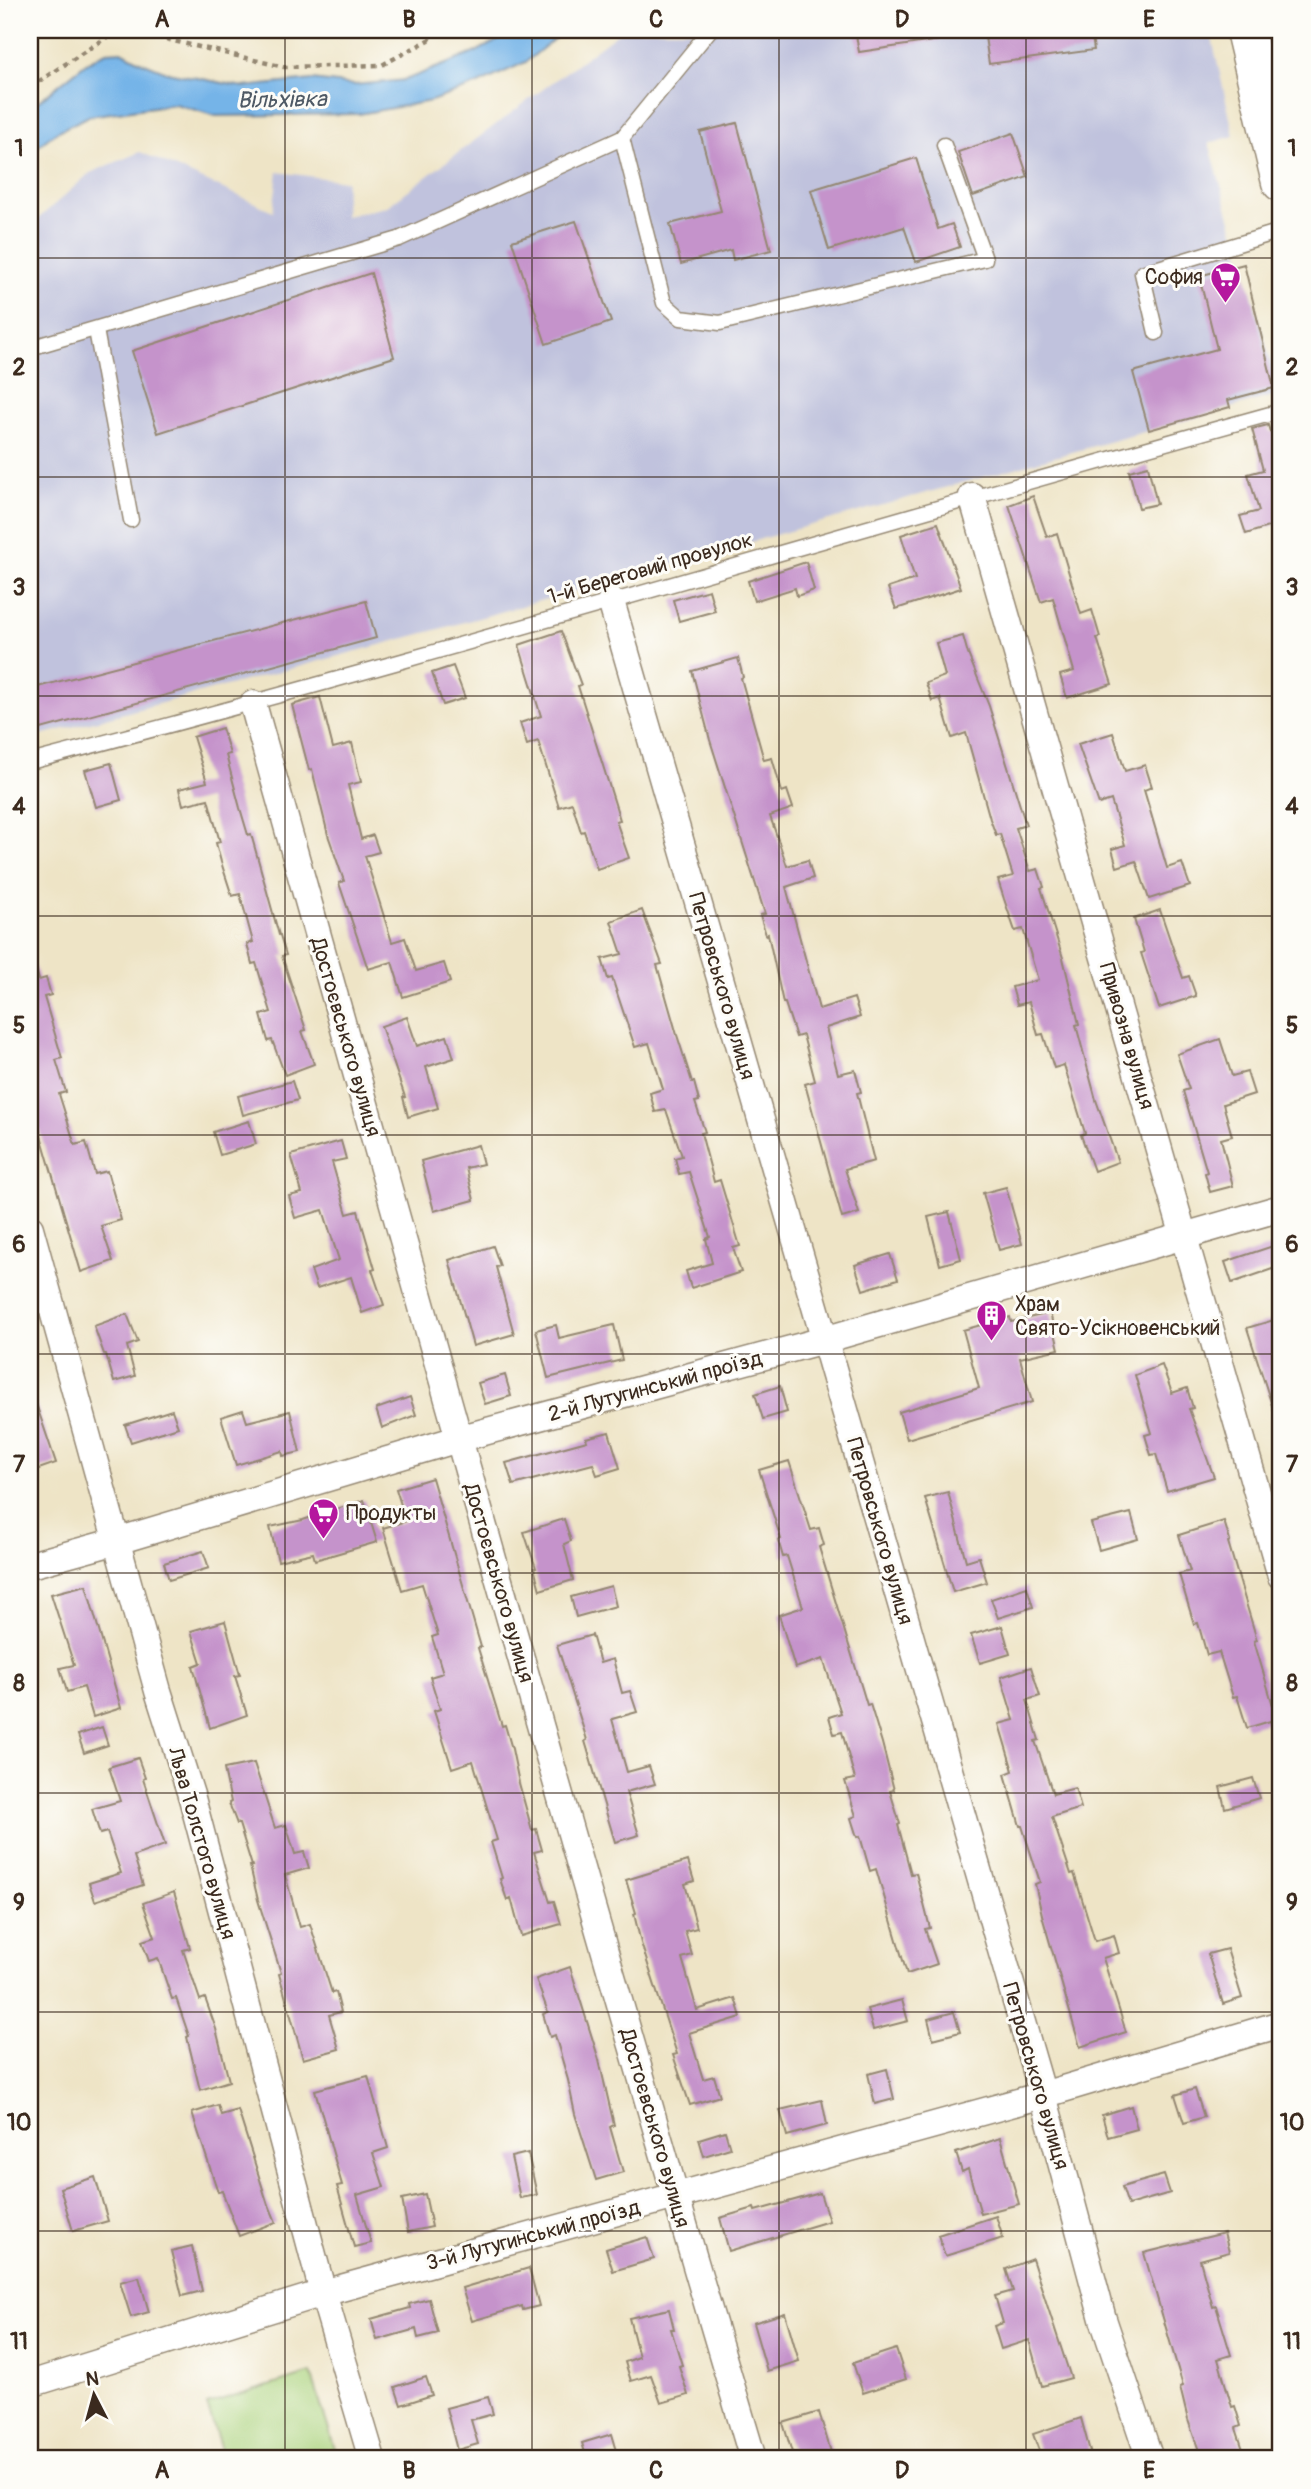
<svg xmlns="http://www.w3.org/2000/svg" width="1311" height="2489" font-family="Pangolin,sans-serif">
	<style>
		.industrial { fill: #c0c2dd }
		.green { fill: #abd37e; stroke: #737e4e; stroke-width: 2 }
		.water { fill: #75b4e8; stroke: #586f83; stroke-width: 2 }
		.building { fill: #c593cb }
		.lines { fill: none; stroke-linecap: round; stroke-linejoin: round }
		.service-casing { stroke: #948772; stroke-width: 17 }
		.minor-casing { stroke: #948772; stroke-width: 29 }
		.primary-casing { stroke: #948772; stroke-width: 41 }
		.path { stroke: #948772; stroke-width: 4.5; stroke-dasharray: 5 5; stroke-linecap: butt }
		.service { stroke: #fff; stroke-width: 14 }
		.minor { stroke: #fff; stroke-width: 26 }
		.primary { stroke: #fff; stroke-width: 38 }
		.grid { fill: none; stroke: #3b2a1e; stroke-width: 2; stroke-opacity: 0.55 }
		.labels { text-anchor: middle; stroke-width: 6; stroke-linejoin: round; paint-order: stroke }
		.poi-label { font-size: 21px; fill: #3b2a1e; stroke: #fdfcf7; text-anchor: start }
		.street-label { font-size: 21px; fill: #3b2a1e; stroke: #fdfcf7 }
		.water-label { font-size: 23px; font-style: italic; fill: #4f5a65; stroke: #fdfcf7 }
		.neatline { fill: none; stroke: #3b2a1e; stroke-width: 2.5 }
		.grid-label { font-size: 23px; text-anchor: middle; font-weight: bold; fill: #3b2a1e }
	</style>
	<rect width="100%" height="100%" fill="#fdfcf7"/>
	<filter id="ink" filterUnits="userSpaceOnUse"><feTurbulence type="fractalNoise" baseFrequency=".0143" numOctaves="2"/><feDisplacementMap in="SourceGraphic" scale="14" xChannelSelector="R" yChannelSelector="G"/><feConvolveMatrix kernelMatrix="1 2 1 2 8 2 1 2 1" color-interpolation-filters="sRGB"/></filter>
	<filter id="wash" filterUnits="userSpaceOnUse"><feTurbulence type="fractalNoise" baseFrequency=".00686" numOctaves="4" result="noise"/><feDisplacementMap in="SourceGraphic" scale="28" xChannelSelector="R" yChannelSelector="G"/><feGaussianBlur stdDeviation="1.57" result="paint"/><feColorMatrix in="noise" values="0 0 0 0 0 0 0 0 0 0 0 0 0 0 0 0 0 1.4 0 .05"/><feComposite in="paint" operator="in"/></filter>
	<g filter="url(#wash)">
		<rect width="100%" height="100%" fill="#eee4c6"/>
		<polygon class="industrial" points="622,30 1210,30 1234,136 1209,143 1280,394 432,631 30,738 30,226 90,173 140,152 273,211 278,172 346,181 345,216 386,207"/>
		<polygon class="green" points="311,2373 338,2459 224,2459 207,2405"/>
		<polygon class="water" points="517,30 565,30 526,62 476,85 431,101 359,114 216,116 175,104 89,116 56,132 30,153 30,108 86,63 106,52 122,51 142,62 167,72 243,87 312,80 354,85 405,80 474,53"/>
		<g id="blocks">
			<g class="building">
				<polygon points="855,30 940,30 940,40 859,52"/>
				<polygon points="984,30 1091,30 1094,50 989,64"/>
				<polygon points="737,123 771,250 733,260 731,250 681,264 670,224 721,211 700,132"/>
				<polygon points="1013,133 1028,177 973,196 958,152"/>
				<polygon points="916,158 938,229 952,224 960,247 916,262 904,227 829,250 811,190"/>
				<polygon points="576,221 611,322 546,344 512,241"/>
				<polygon points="1244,264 1274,388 1228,400 1230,407 1149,430 1133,372 1217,349 1199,276"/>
				<polygon points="371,273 394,357 158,433 132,351"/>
				<polygon points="1268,425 1270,432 1281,429 1281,453 1276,454 1279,465 1281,464 1281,523 1246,534 1240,516 1259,511 1248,474 1263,470 1252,429"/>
				<polygon points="1148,466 1157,504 1139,508 1129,471"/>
				<polygon points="1033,496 1047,537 1057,533 1081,614 1092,610 1100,637 1097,638 1112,684 1067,698 1060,675 1074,671 1053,598 1041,602 1009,505"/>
				<polygon points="938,523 961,588 896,609 888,588 915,579 901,535"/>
				<polygon points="806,562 814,590 797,596 795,588 754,601 748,581"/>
				<polygon points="709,590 715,611 679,621 673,600"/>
				<polygon points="366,601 376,638 30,732 30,689"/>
				<polygon points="561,631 581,685 578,686 620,820 616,821 629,858 597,869 584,831 581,832 572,803 559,807 538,741 527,745 520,723 541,716 519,645"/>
				<polygon points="963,636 968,654 989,706 1026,825 1016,828 1030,871 1038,869 1044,887 1041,888 1063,958 1079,1024 1076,1025 1096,1100 1118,1162 1094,1171 1081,1135 1085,1133 1064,1065 1054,1068 1043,1034 1038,1035 1029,1002 1017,1005 1012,987 1038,980 1023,929 1015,931 1004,899 998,880 1013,876 1000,834 996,835 990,819 966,733 952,738 940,698 932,701 926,683 945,676 936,643"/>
				<polygon points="738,658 743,677 741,678 764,760 772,758 782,792 787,790 793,808 770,816 787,866 808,860 813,878 786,887 819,1009 854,998 860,1017 826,1028 838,1074 855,1070 861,1092 857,1093 874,1161 845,1169 859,1213 842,1218 805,1084 815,1081 803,1035 796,1037 785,1003 783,1003 768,934 766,935 760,915 765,914 710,740 692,671"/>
				<polygon points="453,666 465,698 443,705 432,673"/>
				<polygon points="320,697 333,748 352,743 361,782 348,785 361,839 373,835 379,852 365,856 392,942 405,938 416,971 444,963 450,982 403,997 392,962 368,969 339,883 344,881 328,835 312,769 309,770 292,705"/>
				<polygon points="222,728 230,754 226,755 240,808 248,835 251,834 279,935 280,935 286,955 282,956 306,1030 302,1031 314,1064 285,1075 272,1040 268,1041 261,1015 271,1012 256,963 252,964 247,944 253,942 240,894 232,896 221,862 216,843 220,842 208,799 183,805 179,789 207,782 193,737"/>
				<polygon points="1113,733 1125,771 1145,765 1152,787 1144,790 1167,868 1182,863 1190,886 1149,899 1136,861 1117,867 1112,849 1125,845 1111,800 1099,804 1078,744"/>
				<polygon points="111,763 121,800 96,807 85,770"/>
				<polygon points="642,910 662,964 657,965 677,1035 692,1082 694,1082 699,1101 695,1102 705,1132 701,1133 714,1182 720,1180 740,1246 733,1248 741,1272 691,1288 686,1271 712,1263 706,1239 710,1237 689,1172 679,1174 675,1158 682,1156 666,1110 655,1112 650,1093 663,1089 649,1043 635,1047 612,978 608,979 602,959 622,954 611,921"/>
				<polygon points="1160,910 1183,978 1189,976 1196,996 1159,1008 1141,953 1144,952 1134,919"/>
				<polygon points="35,966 39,980 46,978 51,995 44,997 62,1058 56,1060 66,1092 59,1094 75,1145 86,1142 95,1174 107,1171 121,1220 101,1226 113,1261 81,1272 30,1098 30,967"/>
				<polygon points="407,1017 417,1046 447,1036 454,1058 426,1067 438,1108 408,1117 403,1097 405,1097 381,1026"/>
				<polygon points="1220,1039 1232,1076 1247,1072 1254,1094 1223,1104 1232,1136 1221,1139 1233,1186 1210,1192 1205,1173 1207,1172 1183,1091 1189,1089 1177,1054"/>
				<polygon points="292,1081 298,1100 243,1115 238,1096"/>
				<polygon points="249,1121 256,1144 220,1155 213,1132"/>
				<polygon points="341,1141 346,1159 332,1162 347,1214 358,1211 375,1269 372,1270 384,1305 362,1313 351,1277 317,1288 311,1270 339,1260 323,1210 295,1218 289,1196 302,1193 291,1155"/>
				<polygon points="478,1145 483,1164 466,1168 474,1200 434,1211 421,1161"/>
				<polygon points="1006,1187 1022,1244 999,1250 983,1193"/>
				<polygon points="949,1212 961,1259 940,1265 928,1217"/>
				<polygon points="1276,1245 1281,1266 1232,1283 1225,1262"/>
				<polygon points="493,1246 500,1266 496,1267 514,1334 473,1346 449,1260"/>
				<polygon points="890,1254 898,1279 863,1290 855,1265"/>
				<polygon points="1050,1313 1059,1349 1020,1358 1032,1402 907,1439 899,1412 979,1388 963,1330 1010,1317 1011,1322"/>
				<polygon points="127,1314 138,1342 127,1346 135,1376 114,1382 106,1354 104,1354 94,1326"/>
				<polygon points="1281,1318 1281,1423 1278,1424 1247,1328"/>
				<polygon points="556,1325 559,1338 614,1325 622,1360 548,1378 536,1330"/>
				<polygon points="1162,1365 1172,1393 1187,1388 1193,1408 1189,1409 1214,1477 1167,1491 1156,1454 1151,1455 1145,1435 1152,1433 1135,1375"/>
				<polygon points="505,1375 511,1396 485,1404 478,1383"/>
				<polygon points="780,1386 787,1412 763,1419 755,1394"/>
				<polygon points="30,1395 33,1395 56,1463 30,1472"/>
				<polygon points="410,1397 416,1415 382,1428 376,1409"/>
				<polygon points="172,1410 178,1427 131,1442 125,1425"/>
				<polygon points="243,1410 247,1422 290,1411 300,1452 283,1456 282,1451 236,1465 221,1417"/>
				<polygon points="609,1432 620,1468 597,1475 593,1464 513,1485 506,1463 587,1441 586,1438"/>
				<polygon points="789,1461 811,1530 819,1528 824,1545 819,1547 867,1705 870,1704 882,1743 894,1790 890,1791 900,1824 898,1825 911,1874 916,1873 930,1928 925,1929 937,1964 907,1974 876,1869 870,1871 860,1836 857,1837 851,1818 856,1816 845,1781 855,1779 842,1732 834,1734 829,1717 841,1713 823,1659 795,1668 779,1615 803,1607 787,1556 783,1557 778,1540 781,1539 759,1470"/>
				<polygon points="432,1478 481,1647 478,1648 502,1726 505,1725 512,1749 519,1783 532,1830 536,1829 542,1850 534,1852 550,1902 554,1901 561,1924 521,1936 511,1898 507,1900 500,1879 502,1878 491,1842 497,1840 473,1761 452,1768 434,1711 440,1709 430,1677 443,1673 432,1637 438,1635 422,1584 402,1590 383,1528 406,1521 396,1489"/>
				<polygon points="948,1492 966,1561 979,1557 987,1582 953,1592 925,1498"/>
				<polygon points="364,1500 377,1542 315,1560 313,1553 278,1561 270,1527 303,1520"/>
				<polygon points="1131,1513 1138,1539 1099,1550 1091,1523"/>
				<polygon points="564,1519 571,1541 564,1544 573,1580 540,1590 534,1568 536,1568 524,1532"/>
				<polygon points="1224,1521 1230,1541 1228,1542 1257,1640 1254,1641 1277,1719 1247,1728 1237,1696 1233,1697 1219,1652 1207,1655 1198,1623 1194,1624 1179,1574 1190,1571 1179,1535"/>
				<polygon points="203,1551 209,1568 169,1580 164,1563"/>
				<polygon points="86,1585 121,1708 93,1717 84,1687 67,1692 60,1668 74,1665 51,1594"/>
				<polygon points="611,1586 616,1606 576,1617 571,1597"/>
				<polygon points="1027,1587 1033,1607 998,1618 991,1599"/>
				<polygon points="225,1621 240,1675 235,1676 247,1715 210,1728 193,1666 201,1663 191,1631"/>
				<polygon points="1002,1626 1010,1654 980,1663 971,1635"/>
				<polygon points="592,1635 600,1663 613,1659 622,1693 630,1691 637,1712 612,1719 627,1772 649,1766 655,1784 626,1792 639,1835 615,1842 585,1741 587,1740 557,1645"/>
				<polygon points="1031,1667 1040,1696 1027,1700 1039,1740 1035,1741 1053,1794 1075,1788 1081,1808 1052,1817 1071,1874 1074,1873 1095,1941 1114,1935 1119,1953 1103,1958 1126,2032 1080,2047 1043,1919 1035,1884 1040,1882 1022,1826 1020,1826 1005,1774 1013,1771 999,1724 1014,1720 1001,1677"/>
				<polygon points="102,1727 108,1745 84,1753 78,1735"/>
				<polygon points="138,1758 145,1778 143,1779 165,1845 134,1856 143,1885 95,1901 89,1883 121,1873 107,1832 100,1834 92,1809 120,1801 109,1767"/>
				<polygon points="254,1763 275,1828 286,1825 295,1854 304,1852 309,1868 285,1875 300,1927 310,1924 332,1993 336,1992 341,2012 329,2015 339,2049 303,2059 279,1974 281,1973 258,1900 250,1866 252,1866 239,1824 237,1824 229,1803 231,1802 224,1769"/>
				<polygon points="1253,1778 1259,1798 1225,1808 1220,1787"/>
				<polygon points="688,1861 694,1881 685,1884 697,1928 685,1931 692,1955 682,1958 697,2010 735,1998 741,2017 689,2033 703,2079 714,2076 720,2096 690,2105 673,2055 677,2054 641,1943 634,1914 636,1913 626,1880"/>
				<polygon points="174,1892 190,1948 183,1950 200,2000 205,1998 216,2029 229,2081 200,2090 187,2037 189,2036 176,1998 172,1999 158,1958 149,1961 142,1941 155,1937 143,1903"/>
				<polygon points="1227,1949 1242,1998 1223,2004 1208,1954"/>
				<polygon points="570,1967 599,2060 614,2125 610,2127 623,2172 596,2180 575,2114 568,2080 555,2035 550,2037 543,2014 548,2012 536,1979"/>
				<polygon points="902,2000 908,2021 873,2030 867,2009"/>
				<polygon points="954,2012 960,2032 933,2039 928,2019"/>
				<polygon points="887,2069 894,2099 875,2104 868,2074"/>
				<polygon points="368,2076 388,2148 373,2153 384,2187 357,2195 371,2243 354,2247 337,2186 342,2185 315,2090"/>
				<polygon points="1195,2089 1204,2117 1184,2123 1175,2095"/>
				<polygon points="822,2100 827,2125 787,2136 780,2110"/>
				<polygon points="218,2105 221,2115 238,2110 268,2205 269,2205 276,2222 239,2236 222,2191 218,2192 192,2113"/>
				<polygon points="1131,2106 1137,2129 1108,2137 1102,2115"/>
				<polygon points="725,2131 730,2148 704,2156 699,2139"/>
				<polygon points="1000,2138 1019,2204 981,2214 968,2169 962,2172 956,2153"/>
				<polygon points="528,2153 537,2195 520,2198 511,2157"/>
				<polygon points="1164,2175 1170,2193 1128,2205 1122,2187"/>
				<polygon points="95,2177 108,2221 73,2231 60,2188"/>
				<polygon points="820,2193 829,2221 729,2251 720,2218 754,2208 755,2211"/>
				<polygon points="425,2194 432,2227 408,2232 402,2199"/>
				<polygon points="996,2216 1003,2238 945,2256 938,2235"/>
				<polygon points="1224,2233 1229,2252 1200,2260 1213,2307 1216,2306 1231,2355 1218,2359 1232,2407 1235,2406 1241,2426 1236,2428 1246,2459 1202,2459 1188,2420 1180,2387 1183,2386 1144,2253"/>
				<polygon points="647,2237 654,2259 613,2271 606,2249"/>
				<polygon points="192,2246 202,2291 182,2296 171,2251"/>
				<polygon points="1032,2259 1071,2378 1042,2386 1029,2340 1001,2349 994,2326 1003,2323 995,2296 1013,2291 1006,2269"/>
				<polygon points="529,2268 539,2306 523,2310 522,2306 472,2321 462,2288"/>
				<polygon points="139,2277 149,2312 131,2317 120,2282"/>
				<polygon points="429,2299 438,2333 418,2338 416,2329 377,2340 371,2319 410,2308 409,2304"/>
				<polygon points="669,2309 674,2329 671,2329 682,2365 679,2366 688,2395 661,2403 651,2375 631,2381 625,2362 639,2357 629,2318"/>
				<polygon points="785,2313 799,2361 767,2371 753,2323"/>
				<polygon points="896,2349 906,2379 863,2393 853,2363"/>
				<polygon points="426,2377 432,2395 401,2405 395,2387"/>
				<polygon points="488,2397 493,2414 471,2420 478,2444 457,2450 446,2408"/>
				<polygon points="819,2412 833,2459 794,2459 783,2423"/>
				<polygon points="1081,2418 1092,2459 1042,2459 1033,2434"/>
				<polygon points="612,2434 617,2451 587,2459 582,2443"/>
			</g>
		</g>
	</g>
	<g filter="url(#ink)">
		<use href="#blocks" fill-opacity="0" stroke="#948772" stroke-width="2"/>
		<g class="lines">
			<defs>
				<g id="service">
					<polyline points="622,138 664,303 681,318 720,323 985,259 944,145"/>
					<polyline points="96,330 131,520"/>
					<polyline points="1156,333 1142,273 1281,231"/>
					<polyline points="30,348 399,239 622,138 710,30"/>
					<path d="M30 762C449 653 864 526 1281 411"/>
				</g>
				<g id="minor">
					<polyline points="972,496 1281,1576"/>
					<polyline points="611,601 1043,2095 1103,2319 1150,2459"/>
					<path d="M253 704C417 1290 580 1876 753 2459"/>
					<polyline points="30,1228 158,1691 192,1798 323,2293 372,2459"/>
					<polyline points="30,1565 117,1541 458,1439 824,1340 1281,1208"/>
					<polyline points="30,2384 323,2293 1043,2095 1281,2024"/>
				</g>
				<polyline id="primary" points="1245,30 1281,182"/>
			</defs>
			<use href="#service" class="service-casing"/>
			<use href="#minor" class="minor-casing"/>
			<use href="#primary" class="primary-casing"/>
			<g class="path">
				<polyline points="127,30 284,67 382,65 429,40 435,30"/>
				<polyline points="30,87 118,30"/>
			</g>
			<use href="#service" class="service"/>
			<use href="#minor" class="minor"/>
			<use href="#primary" class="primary"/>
		</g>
	</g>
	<path class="grid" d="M285 30V2459M532 30V2459M779 30V2459M1026 30V2459M30 258H1281M30 477H1281M30 696H1281M30 916H1281M30 1135H1281M30 1354H1281M30 1573H1281M30 1793H1281M30 2012H1281M30 2231H1281"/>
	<defs>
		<symbol id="supermarket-pin" viewBox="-11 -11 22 30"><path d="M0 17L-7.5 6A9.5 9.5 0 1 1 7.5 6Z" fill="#b5179e" stroke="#fdfcf7"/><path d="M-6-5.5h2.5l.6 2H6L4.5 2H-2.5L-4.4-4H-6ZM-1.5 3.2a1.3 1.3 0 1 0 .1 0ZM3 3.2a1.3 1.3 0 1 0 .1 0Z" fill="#fff"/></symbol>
		<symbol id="building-pin" viewBox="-11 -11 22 30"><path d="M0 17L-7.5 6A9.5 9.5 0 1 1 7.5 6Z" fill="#b5179e" stroke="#fdfcf7"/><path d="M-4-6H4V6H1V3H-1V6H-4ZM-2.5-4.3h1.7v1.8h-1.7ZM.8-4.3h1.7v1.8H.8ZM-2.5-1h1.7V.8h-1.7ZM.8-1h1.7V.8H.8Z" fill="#fff"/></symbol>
	</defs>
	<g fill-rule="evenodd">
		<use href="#supermarket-pin" x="1208" y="260" width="35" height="47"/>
		<use href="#building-pin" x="974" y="1298" width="35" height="47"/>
		<use href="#supermarket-pin" x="306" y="1496" width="35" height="47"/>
	</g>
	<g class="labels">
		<g class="poi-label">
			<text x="1203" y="284" text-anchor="end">София</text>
			<text x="1015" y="1311">Храм<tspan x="1015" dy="24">Свято-Усікновенський</tspan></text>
			<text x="346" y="1520">Продукты</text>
		</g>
		<g class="street-label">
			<text transform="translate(650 568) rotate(-16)" y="7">1-й Береговий провулок</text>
			<text transform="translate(722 986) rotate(74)" y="7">Петровського вулиця</text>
			<text transform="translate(1127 1036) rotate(74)" y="7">Привозна вулиця</text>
			<text transform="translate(346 1037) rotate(74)" y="7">Достоєвського вулиця</text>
			<text transform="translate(655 1386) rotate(-15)" y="7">2-й Лутугинський проїзд</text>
			<text transform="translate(880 1531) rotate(74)" y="7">Петровського вулиця</text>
			<text transform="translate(499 1583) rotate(74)" y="7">Достоєвського вулиця</text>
			<text transform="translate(202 1843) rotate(74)" y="7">Льва Толстого вулиця</text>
			<text transform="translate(1036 2076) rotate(74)" y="7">Петровського вулиця</text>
			<text transform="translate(655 2128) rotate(74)" y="7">Достоєвського вулиця</text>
			<text transform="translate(533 2235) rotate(-15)" y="7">3-й Лутугинський проїзд</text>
		</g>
		<g class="water-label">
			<text transform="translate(282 99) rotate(-1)" y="8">Вільхівка</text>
		</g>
	</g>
	<rect width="1311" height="2489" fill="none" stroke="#fdfcf7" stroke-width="77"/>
	<g transform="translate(94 2395) rotate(354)" stroke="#fdfcf7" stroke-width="5" paint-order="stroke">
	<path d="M0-5L12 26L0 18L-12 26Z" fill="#3b2a1e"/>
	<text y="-10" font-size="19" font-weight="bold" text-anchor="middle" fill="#3b2a1e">N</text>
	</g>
	<rect x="38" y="38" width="1234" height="2412" class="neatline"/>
	<g class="grid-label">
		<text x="162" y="27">A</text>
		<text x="409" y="27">B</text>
		<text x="656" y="27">C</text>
		<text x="902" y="27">D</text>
		<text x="1149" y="27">E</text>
		<text x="19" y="156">1</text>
		<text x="1292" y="156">1</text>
		<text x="19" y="375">2</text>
		<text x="1292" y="375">2</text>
		<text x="19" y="595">3</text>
		<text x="1292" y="595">3</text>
		<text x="19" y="814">4</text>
		<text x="1292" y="814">4</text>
		<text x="19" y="1033">5</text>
		<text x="1292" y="1033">5</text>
		<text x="19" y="1252">6</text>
		<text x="1292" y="1252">6</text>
		<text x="19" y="1472">7</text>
		<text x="1292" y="1472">7</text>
		<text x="19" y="1691">8</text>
		<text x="1292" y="1691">8</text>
		<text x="19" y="1910">9</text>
		<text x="1292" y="1910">9</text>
		<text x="19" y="2130">10</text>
		<text x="1292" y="2130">10</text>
		<text x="19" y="2349">11</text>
		<text x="1292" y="2349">11</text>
		<text x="162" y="2478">A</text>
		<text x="409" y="2478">B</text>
		<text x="656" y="2478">C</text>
		<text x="902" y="2478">D</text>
		<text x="1149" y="2478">E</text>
	</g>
</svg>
